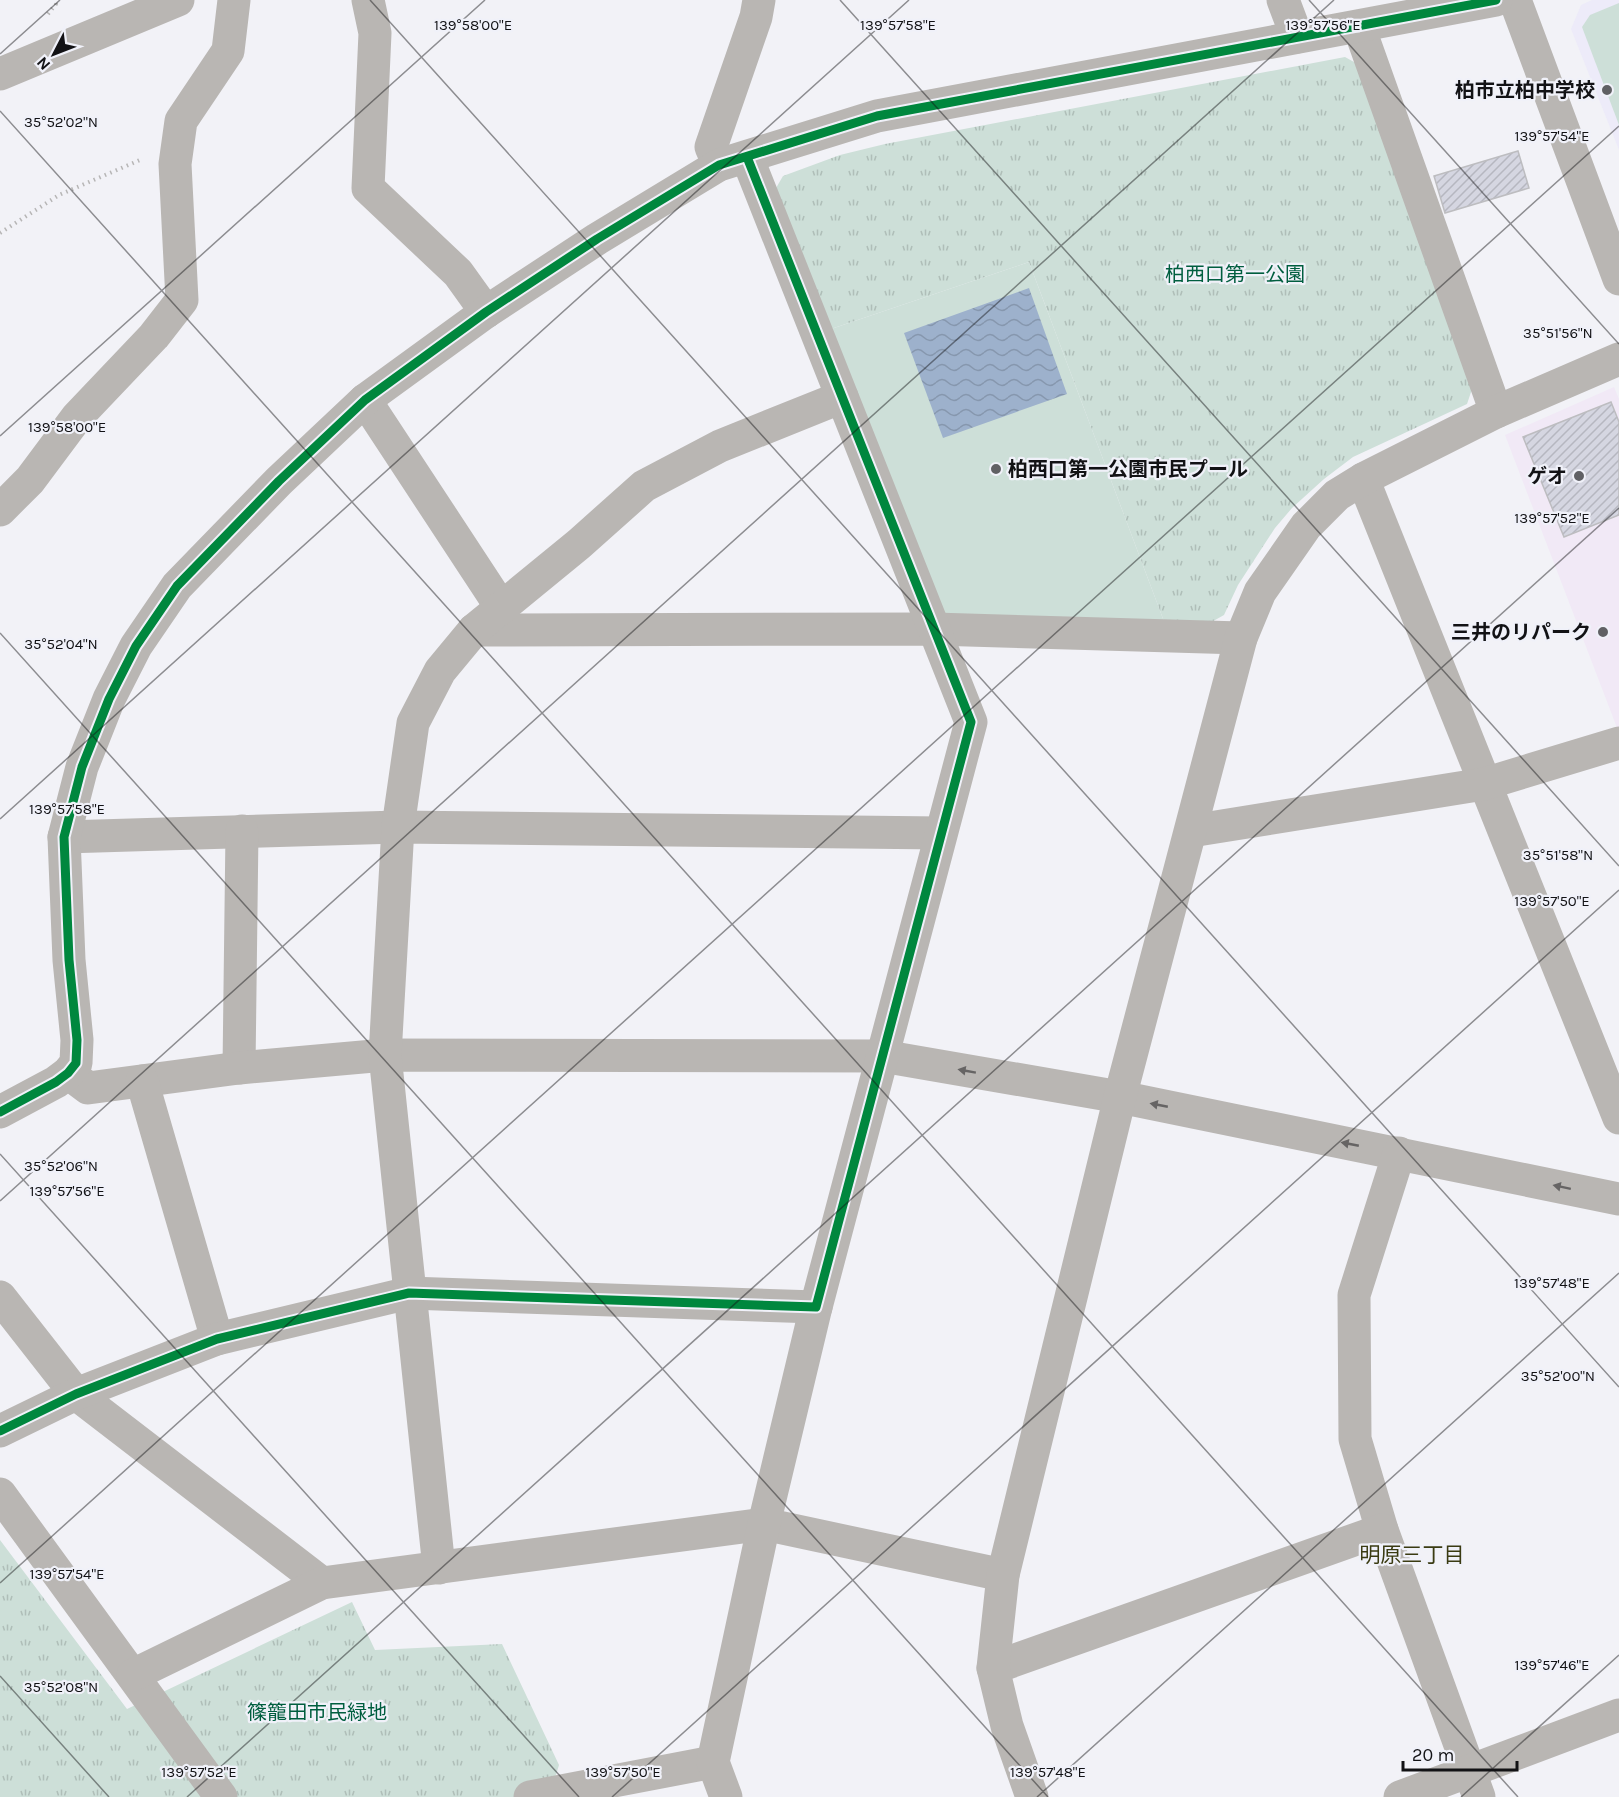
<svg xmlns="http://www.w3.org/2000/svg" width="1619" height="1797" font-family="Karla,'Noto Sans JP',sans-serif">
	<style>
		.commercial { fill: #f1e9f6 }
		.education { fill: #edebf9 }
		.grass { fill: #cddfd8 }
		.park { fill: url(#park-tufts) }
		.water { fill: url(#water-waves) }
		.building { fill: url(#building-hatch); stroke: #bdbdc0; stroke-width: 1.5 }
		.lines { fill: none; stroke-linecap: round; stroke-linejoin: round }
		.path { stroke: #b7b6b6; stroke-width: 4; stroke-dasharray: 1.5 4.5; stroke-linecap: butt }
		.minor { stroke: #b9b6b3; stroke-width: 33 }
		.cycleway-casing { stroke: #f0f1f9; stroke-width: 13 }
		.cycleway { stroke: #00873e; stroke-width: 9 }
		.oneway { fill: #666464 }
		.ticks { fill: none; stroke: #121215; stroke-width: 1.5; stroke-opacity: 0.45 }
		.poi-dot { fill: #606064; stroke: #f0f1f9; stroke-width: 2 }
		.labels { text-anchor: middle; stroke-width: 4.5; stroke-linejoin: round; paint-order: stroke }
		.poi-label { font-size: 20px; font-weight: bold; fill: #121215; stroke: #f0f1f9; text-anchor: end }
		.park-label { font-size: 20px; fill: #005e3f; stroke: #f0f1f9 }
		.neighbourhood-label { font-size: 21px; fill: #3a3b12; stroke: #f0f1f9 }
		.ticks-label { font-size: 15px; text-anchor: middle; fill: #121215; stroke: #f0f1f9; stroke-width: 4.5; stroke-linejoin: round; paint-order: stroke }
	</style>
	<defs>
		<pattern id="park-tufts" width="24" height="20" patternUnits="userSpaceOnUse" patternTransform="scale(1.5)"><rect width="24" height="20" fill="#cddfd8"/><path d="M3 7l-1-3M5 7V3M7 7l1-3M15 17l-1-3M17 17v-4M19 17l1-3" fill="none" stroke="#afbeb8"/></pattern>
		<pattern id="water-waves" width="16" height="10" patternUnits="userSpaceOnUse" patternTransform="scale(1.5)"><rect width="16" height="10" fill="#9db1cc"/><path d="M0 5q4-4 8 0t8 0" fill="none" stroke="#8697ae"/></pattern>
		<pattern id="building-hatch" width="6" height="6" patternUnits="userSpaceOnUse" patternTransform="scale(1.5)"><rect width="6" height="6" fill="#d5d6e1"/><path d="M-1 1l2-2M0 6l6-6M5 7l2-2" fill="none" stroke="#b6b7c0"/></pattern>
	</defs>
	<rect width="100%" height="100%" fill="#f2f2f7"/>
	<polygon class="commercial" points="1614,387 1619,399 1619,733 1505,435"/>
	<polygon class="education" points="1592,0 1619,0 1619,150 1571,29 1581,5"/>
	<g class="grass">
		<polygon points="1619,3 1619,125 1582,27 1590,15"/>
		<polygon points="1029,262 1165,624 951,619 939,609 831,329"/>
	</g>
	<g class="park">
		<polygon points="1345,57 1363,67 1472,389 1467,404 1353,457 1324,479 1292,508 1275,528 1238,585 1224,615 1208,624 1165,624 1029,262 831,329 776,188 783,176 840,155 885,144"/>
		<polygon points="0,1540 127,1709 352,1602 375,1650 502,1644 559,1765 549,1797 0,1797"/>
	</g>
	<polygon class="water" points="1029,288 1067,394 943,438 904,333"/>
	<g class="building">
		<polygon points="1518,151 1529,188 1445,213 1434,176"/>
		<polygon points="1611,402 1619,422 1619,515 1564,537 1523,437"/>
	</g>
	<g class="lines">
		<g class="path">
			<polyline points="48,14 56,4 54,0"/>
			<polyline points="0,233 59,195 140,160"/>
		</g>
		<g class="minor">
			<polyline points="368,0 375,33 368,188 458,273 486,312"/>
			<polyline points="1283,0 1297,37"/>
			<polyline points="1515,0 1619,279"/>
			<polyline points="1359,27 1496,412"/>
			<polyline points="0,74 178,0"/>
			<polyline points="719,165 711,147 756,17 759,0"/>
			<polyline points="365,400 501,607"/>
			<polyline points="1363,479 1619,1118"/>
			<polyline points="0,510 30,480 77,417 154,336 182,300 175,164 181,121 228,51 234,0"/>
			<polyline points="474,630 934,629 1241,638"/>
			<polyline points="1191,831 1484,784 1619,743"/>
			<polyline points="64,837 398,827 941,833"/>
			<polyline points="239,1068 242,831"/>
			<polyline points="68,1073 88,1088 239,1068 385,1055 882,1056 1120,1097 1619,1199"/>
			<polyline points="142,1081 217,1339"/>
			<polyline points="0,1112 56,1082 68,1073 76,1063 77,1040 69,960 64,837 82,767 109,699 136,646 177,586 279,481 365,400 486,312 597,239 719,165 877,116 1496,0"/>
			<polyline points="1399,1153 1354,1295 1355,1439 1382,1530 1479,1797"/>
			<polyline points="0,1297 76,1394 322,1583"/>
			<polyline points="0,1431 76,1394 217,1339 409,1293 816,1307 971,722 747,157"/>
			<polyline points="0,1494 221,1797"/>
			<polyline points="439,1568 385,1055 398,827 413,723 440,671 474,630 579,544 644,486 720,446 842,397"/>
			<polyline points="993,1668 1382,1530"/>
			<polyline points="133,1675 322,1583 764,1524 1003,1575"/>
			<polyline points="530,1797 713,1762"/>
			<polyline points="726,1797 713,1762 764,1524 816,1307"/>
			<polyline points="1032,1797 1007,1726 993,1668 1003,1575 1120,1097 1241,638 1260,592 1306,526 1337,495 1363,479 1496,412 1619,359"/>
			<polyline points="1400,1797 1619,1715"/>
		</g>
		<defs>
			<g id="cycleway">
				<polyline points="0,1112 56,1082 68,1073 76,1063 77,1040 69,960 64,837 82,767 109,699 136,646 177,586 279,481 365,400 486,312 597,239 719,165 877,116 1496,0"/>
				<polyline points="0,1431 76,1394 217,1339 409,1293 816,1307 971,722 747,157"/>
			</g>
		</defs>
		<use href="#cycleway" class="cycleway-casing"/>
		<use href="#cycleway" class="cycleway"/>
	</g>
	<defs><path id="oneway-solid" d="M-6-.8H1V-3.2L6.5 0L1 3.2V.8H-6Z" transform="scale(1.5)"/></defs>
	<g class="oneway">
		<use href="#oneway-solid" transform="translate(967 1071) rotate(-170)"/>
		<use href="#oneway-solid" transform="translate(1159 1105) rotate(-169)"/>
		<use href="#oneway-solid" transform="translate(1350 1144) rotate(-169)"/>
		<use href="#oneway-solid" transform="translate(1562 1187) rotate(-168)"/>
	</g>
	<path class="ticks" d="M370 0 1619 1387M840 0 1619 866M1309 0 1619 344M0 54 60 0M0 111 1518 1797M0 436 485 0M0 633 1048 1797M0 819 909 0M0 1154 579 1797M0 1201 1334 0M0 1583 1619 126M0 1676 109 1797M187 1797 1619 508M612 1797 1619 890M1037 1797 1619 1273M1461 1797 1619 1655"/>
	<g class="poi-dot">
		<circle cx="1607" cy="90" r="6"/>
		<circle cx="996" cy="469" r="6"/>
		<circle cx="1579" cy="476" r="6"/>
		<circle cx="1603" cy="632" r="6"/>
	</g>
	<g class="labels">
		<g class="poi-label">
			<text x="1595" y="97">柏市立柏中学校</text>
			<text x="1008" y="476" text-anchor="start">柏西口第一公園市民プール</text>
			<text x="1567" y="483">ゲオ</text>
			<text x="1591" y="639">三井のリパーク</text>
		</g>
		<g class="park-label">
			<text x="1235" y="281">柏西口第一公園</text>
			<text x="317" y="1719">篠籠田市民緑地</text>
		</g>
		<g class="neighbourhood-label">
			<text x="1412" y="1562">明原三丁目</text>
		</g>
	</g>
	<g class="ticks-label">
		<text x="473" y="30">139°58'00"E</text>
		<text x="898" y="30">139°57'58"E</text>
		<text x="1323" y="30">139°57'56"E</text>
		<text x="61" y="127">35°52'02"N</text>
		<text x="1552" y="141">139°57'54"E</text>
		<text x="1558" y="338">35°51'56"N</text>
		<text x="67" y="432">139°58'00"E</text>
		<text x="1552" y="523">139°57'52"E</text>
		<text x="61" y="649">35°52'04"N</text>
		<text x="67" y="814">139°57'58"E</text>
		<text x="1558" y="860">35°51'58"N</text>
		<text x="1552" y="906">139°57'50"E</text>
		<text x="61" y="1171">35°52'06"N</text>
		<text x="67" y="1196">139°57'56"E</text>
		<text x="1552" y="1288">139°57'48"E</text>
		<text x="1558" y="1381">35°52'00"N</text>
		<text x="67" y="1579">139°57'54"E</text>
		<text x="1552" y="1670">139°57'46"E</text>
		<text x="61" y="1692">35°52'08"N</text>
		<text x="199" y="1777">139°57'52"E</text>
		<text x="623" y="1777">139°57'50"E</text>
		<text x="1048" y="1777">139°57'48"E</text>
	</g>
	<g transform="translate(54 54) rotate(228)" stroke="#f0f1f9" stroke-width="4.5" paint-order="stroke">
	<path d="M0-4.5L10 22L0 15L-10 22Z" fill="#121215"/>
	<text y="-9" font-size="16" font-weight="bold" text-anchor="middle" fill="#121215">N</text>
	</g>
	<path d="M1403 1761v9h114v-9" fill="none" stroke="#121215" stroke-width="3"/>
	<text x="1412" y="1761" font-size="18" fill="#121215" stroke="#f0f1f9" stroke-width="4.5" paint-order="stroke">20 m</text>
</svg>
